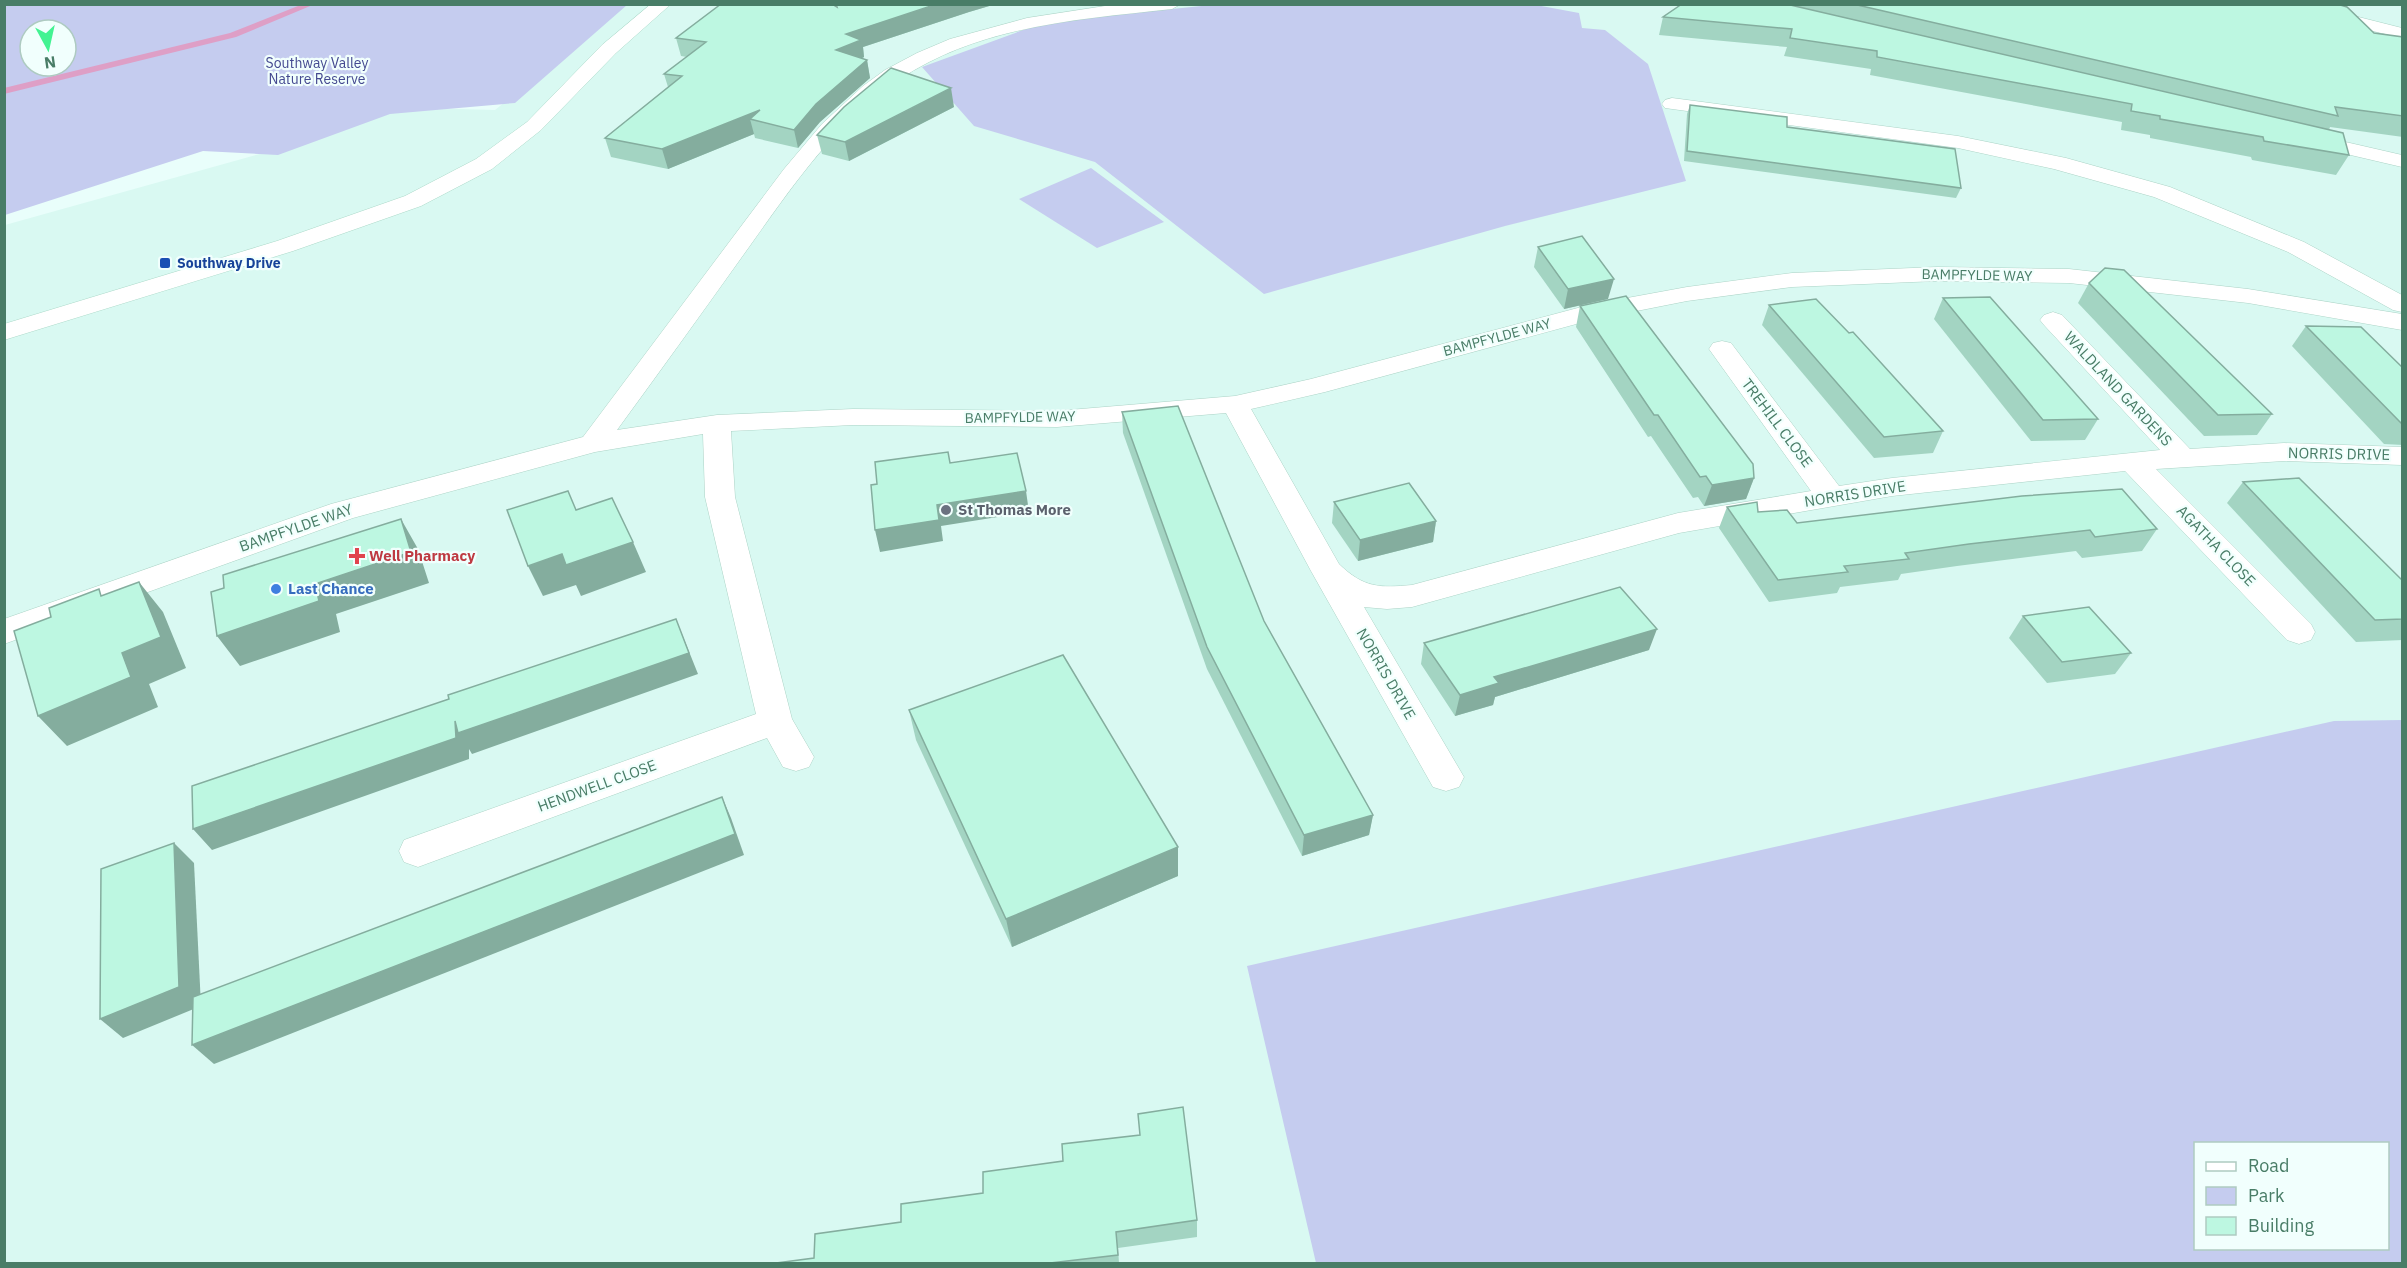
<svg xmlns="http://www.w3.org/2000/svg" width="2407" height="1268" font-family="'IBM Plex Sans',sans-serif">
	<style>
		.residential { fill: #d9f9f2; fill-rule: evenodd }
		.green { fill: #c5ccef; fill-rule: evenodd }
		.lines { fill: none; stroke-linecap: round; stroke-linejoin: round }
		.stream { fill: #de9fc6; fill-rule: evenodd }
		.street-casing { stroke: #acd3c6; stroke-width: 1 }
		.secondary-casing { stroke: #acd9c9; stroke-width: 1 }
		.street { fill: #fff; fill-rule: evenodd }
		.secondary { fill: #fff; fill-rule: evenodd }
		.wall { fill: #a3d4c2 }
		.shaded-wall { fill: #84ad9e }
		.building { fill: #bdf7e1; stroke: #84ad9e; stroke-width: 1.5 }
		.transit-dot { fill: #1a4fb4; stroke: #f1fffd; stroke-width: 2 }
		.worship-dot { fill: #6b7280; stroke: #f1fffd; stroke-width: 2 }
		.health-dot { fill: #e0444e; stroke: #f1fffd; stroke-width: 2 }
		.shop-dot { fill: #3f7fe0; stroke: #f1fffd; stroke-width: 2 }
		.labels { text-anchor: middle; stroke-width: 4.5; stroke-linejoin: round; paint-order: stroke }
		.far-park-label { font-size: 14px; fill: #444990; stroke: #f1fffd }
		.far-transit-label { font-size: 14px; font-weight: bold; fill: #164399; stroke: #f1fffd; text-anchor: start }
		.far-street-label { font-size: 14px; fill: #497d67; stroke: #f1fffd }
		.street-label { font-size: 15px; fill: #497d67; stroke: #f1fffd }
		.worship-label { font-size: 15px; font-weight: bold; fill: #5b616d; stroke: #f1fffd; text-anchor: start }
		.health-label { font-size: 15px; font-weight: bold; fill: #be3a42; stroke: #f1fffd; text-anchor: start }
		.shop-label { font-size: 15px; font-weight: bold; fill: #366cbe; stroke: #f1fffd; text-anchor: start }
	</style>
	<rect width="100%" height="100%" fill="#e9fefb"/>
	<path class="residential" d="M625 5H2402V1263L5 1264V225L270 151 387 107 495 110ZM2196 1144H2388V1248H2196Z"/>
	<g class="green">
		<polygon points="1221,4 1536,5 1579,13 1582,28 1605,30 1648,64 1686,181 1505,226 1264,294 1095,162 974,126 922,67 1045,22"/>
		<path d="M4 5 5 4 627 5 515 103 390 114 278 155 203 151 5 215ZM30 30H66V66H30Z"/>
		<polygon points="1091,168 1164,222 1097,248 1019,199"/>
		<path d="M2402 720V1263H1316L1247 966 2334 721ZM2196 1144H2388V1248H2196Z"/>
	</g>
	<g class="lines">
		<polygon class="stream" points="303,4 315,4 236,37 4,94 4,88 230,33"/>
		<defs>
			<g id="street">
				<path d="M1118 4H1181L1172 9C1091 18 1003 24 929 62 844 105 793 186 739 261 699 317 658 374 617 430L717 415 853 409 1057 411 1235 396 1311 379 1589 305 1687 287 1792 273 1937 267 2069 269 2248 289 2402 314V330L2248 303 2069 283 1937 281 1792 287 1687 301 1591 320 1325 392 1251 409 1339 564C1364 588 1379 588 1412 585L1678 513 1811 491 1709 349 1713 343 1722 341 1731 343 1839 486 1892 478 2160 450 2044 325 2040 320 2044 315 2053 312 2062 315 2190 449 2284 443 2402 447V465L2284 461 2156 469 2311 624 2315 632 2311 640 2299 644 2287 640 2125 471 1892 496 1679 533 1412 607 1387 609 1364 607 1464 777 1459 787 1446 791 1433 787 1311 571 1226 413 1057 427 853 425 731 431 735 497 792 719 814 757 809 767 796 771 783 767 767 738 418 867 404 862 399 851 404 840 756 714 705 497 703 434 595 452 353 518 4 644V619L331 504 583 437 784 169 822 124 863 86 885 70 917 53 950 39 1027 18Z"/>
				<polygon points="2274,4 2307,4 2402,28 2402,38 2277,8"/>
				<polygon points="1672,98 1958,136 2066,158 2170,187 2304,242 2402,295 2402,312 2393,310 2288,252 2154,197 2054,169 1958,148 1665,108 1662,104 1665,100"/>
				<polygon points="2302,132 2402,155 2402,167 2295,142 2292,138 2295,134"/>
			</g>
			<polygon id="secondary" points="651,4 671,4 616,53 541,130 492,169 421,206 293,251 4,340 4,324 277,241 405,196 476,159 527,122 602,45"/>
		</defs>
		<use href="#street" class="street-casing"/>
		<use href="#secondary" class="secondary-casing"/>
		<use href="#street" class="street"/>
		<use href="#secondary" class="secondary"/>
	</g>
	<g class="wall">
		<polygon points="835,4 996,4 969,12 863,47 864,57 862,59 867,60 870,78 820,122 798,148 755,138 754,134 668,169 611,157 605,138 668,87 664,74 687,57 681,56 676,38 836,6"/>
		<polygon points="1682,4 2337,4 2374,33 2403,37 2403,137 2330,127 2329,130 2349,155 2336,175 2252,160 2251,157 2150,138 2150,135 2121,130 2122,122 1870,75 1871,69 1784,56 1787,47 1659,35 1663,17"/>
		<polygon points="1690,105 1787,127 1961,188 1956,198 1684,161 1687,114"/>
		<polygon points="954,107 849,161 822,154 817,135"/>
		<polygon points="1538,247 1608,299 1564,309 1534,267"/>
		<polygon points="2089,283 2272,414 2257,435 2204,436 2078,303"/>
		<polygon points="1943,298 2098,419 2085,440 2031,441 1934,319"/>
		<polygon points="1769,305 1943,431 1933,453 1874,458 1762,325"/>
		<polygon points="1580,306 1754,478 1746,499 1704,506 1698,497 1693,498 1651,436 1648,437 1576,327"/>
		<polygon points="2306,326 2403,368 2403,445 2384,444 2292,346"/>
		<polygon points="1122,412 1373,815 1369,835 1302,856 1207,669 1123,433"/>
		<polygon points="2243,482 2403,581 2403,640 2356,642 2227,503"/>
		<polygon points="1334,502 1436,521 1433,542 1358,561 1332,523"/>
		<polygon points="1727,507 1758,512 1797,523 2157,529 2142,551 2082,558 2076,551 1957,566 1901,574 1898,580 1840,587 1837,593 1769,602 1719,528"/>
		<polygon points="2023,616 2131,653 2115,674 2047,683 2009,638"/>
		<polygon points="1424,643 1649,650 1495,697 1493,705 1455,716 1421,664"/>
		<polygon points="909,710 1178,847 1178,876 1012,947 916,740"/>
		<polygon points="1138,1114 1197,1220 1197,1237 1118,1248 1119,1263 776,1263 814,1258 901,1222 983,1193 1063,1161 1140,1135"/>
	</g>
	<g class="shaded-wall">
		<polygon points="937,4 996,4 969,12 863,47 864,57 840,68 836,50 846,34"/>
		<polygon points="867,60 870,78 820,122 798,148 794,130 816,104"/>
		<polygon points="951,88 954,107 849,161 845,142"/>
		<polygon points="760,110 750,119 754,134 668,169 662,149"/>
		<polygon points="1614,279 1608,299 1564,309 1568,289"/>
		<polygon points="1754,478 1746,499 1704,506 1712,485"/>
		<polygon points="1026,491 1029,512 941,526 943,541 880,552 875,530 937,505"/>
		<polygon points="401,519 418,549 429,583 336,614 340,632 240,666 217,636 315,584"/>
		<polygon points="1436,521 1433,542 1358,561 1360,540"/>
		<polygon points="633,542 646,572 581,596 576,585 543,596 528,566 562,554"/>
		<polygon points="139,582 163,612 186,668 149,684 158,707 67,746 38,716"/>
		<polygon points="676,619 698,674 472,754 469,749 469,759 212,850 193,829 455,721"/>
		<polygon points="1657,629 1649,650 1495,697 1493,705 1455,716 1460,695 1494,677"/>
		<polygon points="722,797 731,818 744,855 214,1064 192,1045"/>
		<polygon points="1373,815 1369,835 1302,856 1304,835"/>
		<polygon points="174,843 194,863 201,1006 123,1038 100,1019"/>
		<polygon points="1178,847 1178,876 1012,947 1006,919"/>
	</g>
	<g class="building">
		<polygon points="721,4 832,4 837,7 836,4 937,4 846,34 861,40 836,50 867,60 816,104 794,130 750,119 760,110 662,149 605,138 682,76 664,74 706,42 676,38"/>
		<polygon points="1682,4 1786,4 2343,133 2349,155 2264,141 2263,137 2160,119 2160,116 2131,111 2132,104 1877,57 1877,51 1790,38 1792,29 1663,17"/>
		<polygon points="1853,4 2337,4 2347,7 2374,33 2403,37 2403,116 2335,107 2338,116"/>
		<polygon points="891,68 951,88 845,142 817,135 844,107"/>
		<polygon points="1690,105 1787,117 1787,127 1955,149 1961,188 1687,151"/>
		<polygon points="1582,236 1614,279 1568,289 1538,247"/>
		<polygon points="2105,268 2124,270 2272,414 2218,415 2089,283"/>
		<polygon points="1626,296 1753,464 1754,478 1712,485 1706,476 1700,477 1658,415 1654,415 1580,306"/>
		<polygon points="1990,297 2098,419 2043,420 1943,298"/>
		<polygon points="1816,299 1849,333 1853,332 1943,431 1884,437 1769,305"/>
		<polygon points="2306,326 2361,327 2403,368 2403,423 2401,423"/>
		<polygon points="1178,406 1264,621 1373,815 1304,835 1207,647 1122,412"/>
		<polygon points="948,452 950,463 1017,453 1026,491 937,505 939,520 875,530 871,485 877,484 875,462"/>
		<polygon points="2299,478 2403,581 2403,619 2375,620 2243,482"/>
		<polygon points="1409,483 1436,521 1360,540 1334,502"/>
		<polygon points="2122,489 2157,529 2095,537 2090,530 1969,544 1905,553 1909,559 1844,566 1848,572 1778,580 1727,507 1757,502 1758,512 1787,510 1797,523 2022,496"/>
		<polygon points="568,491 576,510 612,498 633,542 566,565 562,554 528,566 507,510"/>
		<polygon points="401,519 411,552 315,584 319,601 217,636 211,592 224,588 223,575"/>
		<polygon points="139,582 161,637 122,653 131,677 38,716 14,631 51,617 49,608 99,589 101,596"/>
		<polygon points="1620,587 1657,629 1494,677 1499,683 1460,695 1424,643"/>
		<polygon points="2089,607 2131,653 2062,662 2023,616"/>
		<polygon points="676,619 689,653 458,733 455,721 456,738 193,829 192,786 449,699 448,695"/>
		<polygon points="1063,655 1178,847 1006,919 909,710"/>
		<polygon points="722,797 735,834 192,1045 193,997"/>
		<polygon points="174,843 179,987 100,1019 101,869"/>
		<polygon points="1183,1107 1197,1220 1116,1232 1118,1255 1050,1263 776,1263 814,1258 815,1234 901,1222 901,1204 983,1193 983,1172 1063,1161 1062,1144 1140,1135 1138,1114"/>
	</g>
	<rect class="transit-dot" x="159" y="257" width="12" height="12" rx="3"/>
	<circle class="worship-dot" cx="946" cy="510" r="6"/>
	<path class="health-dot" d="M354 547h6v6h6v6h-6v6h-6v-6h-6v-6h6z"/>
	<circle class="shop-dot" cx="276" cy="589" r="6"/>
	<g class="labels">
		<g class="far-park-label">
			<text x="317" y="68">Southway Valley<tspan x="317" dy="16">Nature Reserve</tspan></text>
		</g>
		<g class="far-transit-label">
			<text x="177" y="268">Southway Drive</text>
		</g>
		<g class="far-street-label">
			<text transform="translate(1977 275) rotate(1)" y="5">BAMPFYLDE WAY</text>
			<text transform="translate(1497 337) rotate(-15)" y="5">BAMPFYLDE WAY</text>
			<text transform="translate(1020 417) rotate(-1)" y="5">BAMPFYLDE WAY</text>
		</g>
		<g class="street-label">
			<text transform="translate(2118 389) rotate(47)" y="5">WALDLAND GARDENS</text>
			<text transform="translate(1777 423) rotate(53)" y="5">TREHILL CLOSE</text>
			<text transform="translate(2339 454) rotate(1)" y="5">NORRIS DRIVE</text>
			<text transform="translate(1855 494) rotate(-9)" y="5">NORRIS DRIVE</text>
			<text transform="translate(296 528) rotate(-19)" y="5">BAMPFYLDE WAY</text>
			<text transform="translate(2216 546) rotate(46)" y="5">AGATHA CLOSE</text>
			<text transform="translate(1386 674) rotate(60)" y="5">NORRIS DRIVE</text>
			<text transform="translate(597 786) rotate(-20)" y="5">HENDWELL CLOSE</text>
		</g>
		<g class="worship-label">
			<text x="958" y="515">St Thomas More</text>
		</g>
		<g class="health-label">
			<text x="369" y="561">Well Pharmacy</text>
		</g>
		<g class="shop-label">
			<text x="288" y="594">Last Chance</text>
		</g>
	</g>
	<rect width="2407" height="1268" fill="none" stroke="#497d67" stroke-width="12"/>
	<rect x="2194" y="1142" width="195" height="108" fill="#f1fffd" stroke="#aecbc1" stroke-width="1.5"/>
	<rect x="2206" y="1162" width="30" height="9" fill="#ffffff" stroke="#aecbc1" stroke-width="1.5"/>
	<text x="2248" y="1172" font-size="18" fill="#497d67">Road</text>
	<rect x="2206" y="1187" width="30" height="18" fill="#c5ccef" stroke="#aecbc1" stroke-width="1.5"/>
	<text x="2248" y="1202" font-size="18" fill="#497d67">Park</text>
	<rect x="2206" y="1217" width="30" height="18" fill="#bdf7e1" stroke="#aecbc1" stroke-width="1.5"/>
	<text x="2248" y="1232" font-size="18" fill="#497d67">Building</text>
	<g transform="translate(48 48) rotate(172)"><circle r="28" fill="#f1fffd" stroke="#aecbc1" stroke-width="1.5"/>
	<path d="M0-4.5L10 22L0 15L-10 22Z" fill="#43f392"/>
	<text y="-9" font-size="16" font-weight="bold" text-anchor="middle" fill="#497d67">N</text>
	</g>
</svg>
